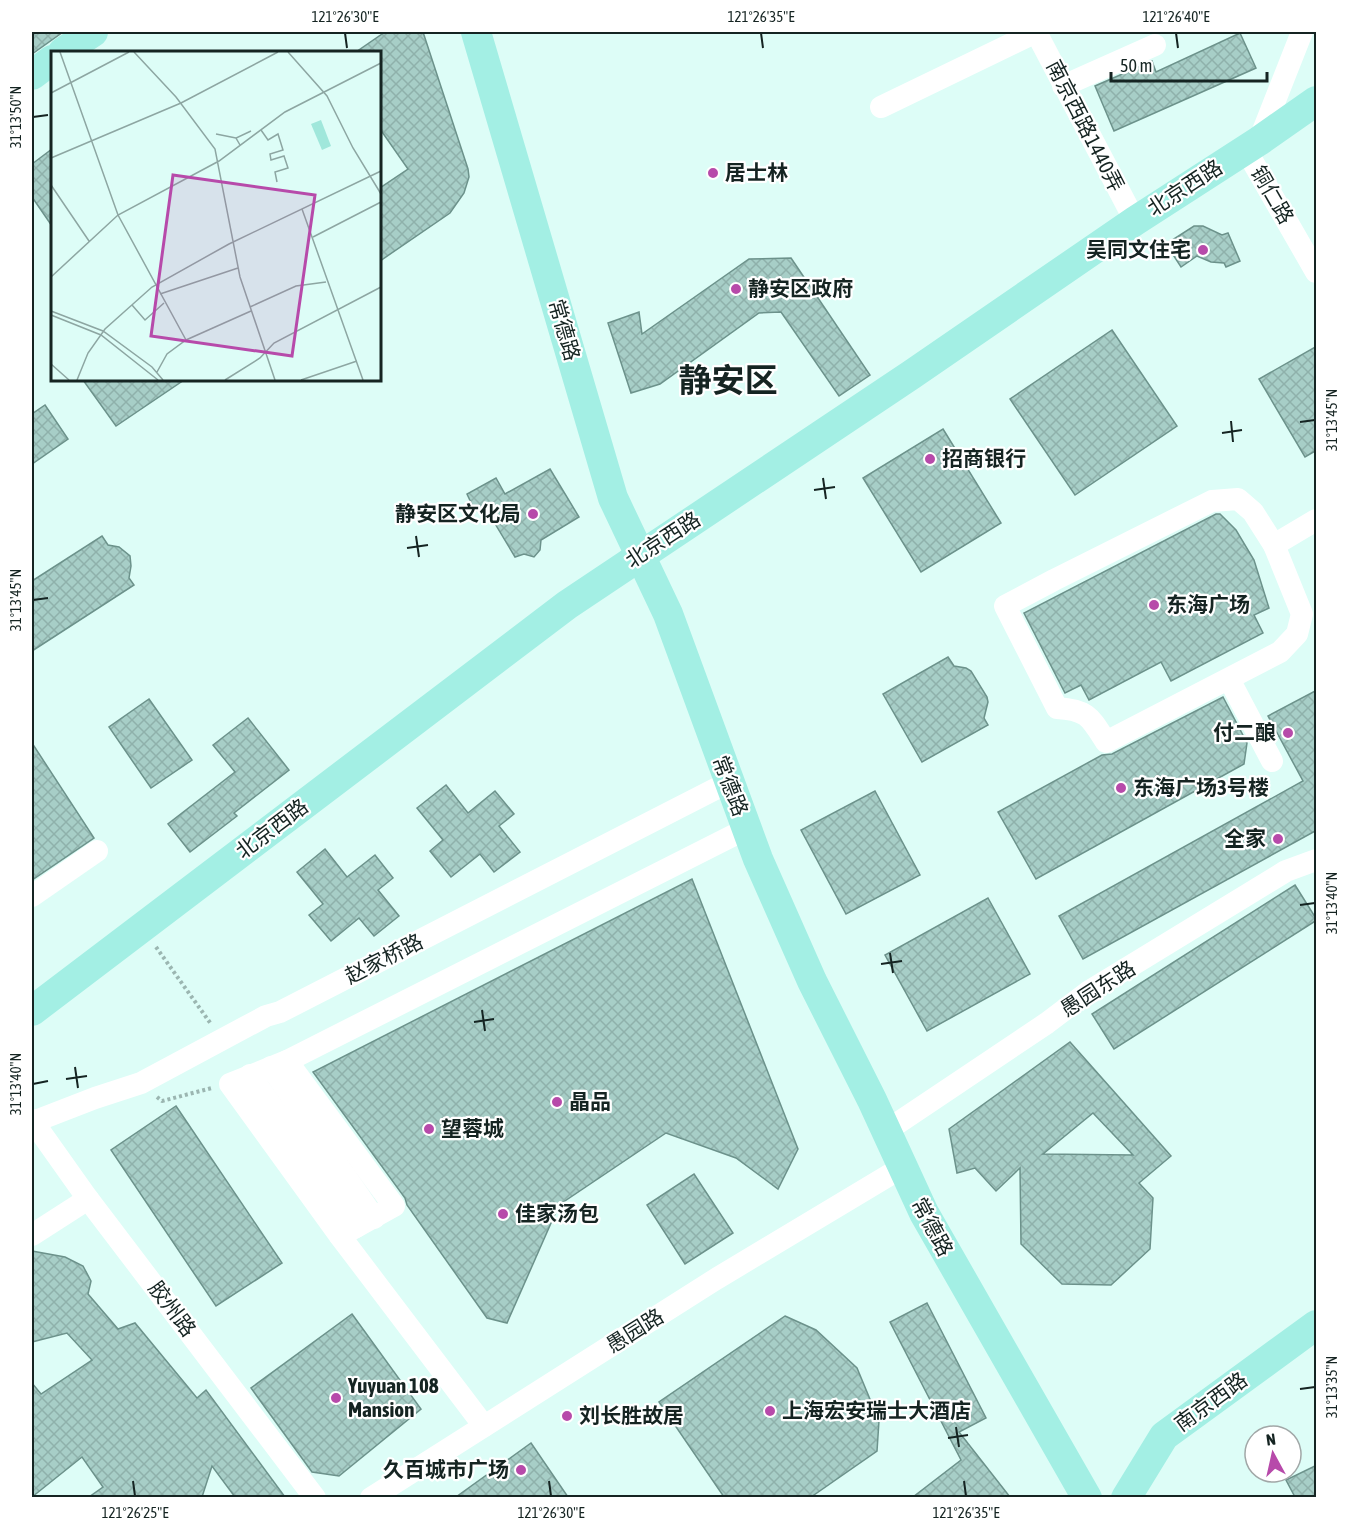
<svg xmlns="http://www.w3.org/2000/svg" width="1348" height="1529" font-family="'Asap Condensed','Noto Sans SC',sans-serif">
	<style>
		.building { fill: url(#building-cross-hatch); stroke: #6c928b; stroke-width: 1.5; fill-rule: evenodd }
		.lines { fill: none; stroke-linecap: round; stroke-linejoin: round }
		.path { stroke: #9bb6b1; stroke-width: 4; stroke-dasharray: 3 3; stroke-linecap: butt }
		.minor { stroke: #fff; stroke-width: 22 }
		.major { stroke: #a3efe4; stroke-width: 30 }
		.ticks { fill: none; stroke: #152422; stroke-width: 2 }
		.poi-dot { fill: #b74aaa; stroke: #fff; stroke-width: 2 }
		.labels { text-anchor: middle; stroke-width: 4.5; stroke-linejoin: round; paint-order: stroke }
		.street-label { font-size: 21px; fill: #152422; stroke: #fff }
		.poi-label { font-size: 21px; font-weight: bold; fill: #152422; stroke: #fff; text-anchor: start }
		.town-label { font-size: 33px; font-weight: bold; fill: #152422; stroke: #fff }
		.inset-road { fill: none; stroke: #8da6a2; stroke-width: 1.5 }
		.view { fill: #b74aaa; fill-opacity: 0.15; stroke: #b74aaa; stroke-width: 3 }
		.inset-edge { fill: none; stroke: #152422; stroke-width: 3 }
		.neatline { fill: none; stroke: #152422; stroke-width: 2 }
		.ticks-label { font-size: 15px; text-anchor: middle; fill: #152422 }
	</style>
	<defs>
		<pattern id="building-cross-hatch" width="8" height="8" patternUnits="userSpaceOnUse" patternTransform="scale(1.5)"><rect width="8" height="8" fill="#a7cec7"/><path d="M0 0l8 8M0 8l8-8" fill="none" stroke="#8fb1ab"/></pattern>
	</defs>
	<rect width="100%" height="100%" fill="#ddfdf7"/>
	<g class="building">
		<polygon points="32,32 63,32 32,54"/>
		<polygon points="385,32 423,32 468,169 469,177 464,193 450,213 380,261 380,188 408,169 380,129 380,52 356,52"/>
		<polygon points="1240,33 1256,68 1114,131 1095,86 1152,61 1156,72"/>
		<polygon points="52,149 52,226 32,197 32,164"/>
		<polygon points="1194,226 1203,226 1222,235 1228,233 1240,261 1226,267 1224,263 1211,262 1197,256 1181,267 1166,244"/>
		<polygon points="791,258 870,375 839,396 781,312 759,313 660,384 631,393 608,323 639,312 642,334 749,259"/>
		<polygon points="1112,330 1177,426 1075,495 1010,399"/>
		<polygon points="1317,346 1317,450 1305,457 1259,379"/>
		<polygon points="83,380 184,380 116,426"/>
		<polygon points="45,405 68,439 32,464 32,414"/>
		<polygon points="943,429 1001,523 921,572 863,478"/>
		<polygon points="550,469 579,517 541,540 540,550 534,557 524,554 515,557 485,507 475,511 467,494 496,478 505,494"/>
		<polygon points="1216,514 1220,514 1236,530 1254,560 1269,608 1254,615 1263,633 1171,681 1161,662 1089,700 1081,685 1065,693 1024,613"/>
		<polygon points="102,536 108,545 119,547 130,556 131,566 129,578 134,585 32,651 32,581"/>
		<polygon points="948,657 954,666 966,668 971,671 987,697 988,702 984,718 988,725 922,762 883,694"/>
		<polygon points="1317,690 1317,830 1083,959 1059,916 1303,781 1268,716"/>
		<polygon points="1223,697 1247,743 1244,764 1036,879 998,812 1102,755 1112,754"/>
		<polygon points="149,699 192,760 151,788 109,727"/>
		<polygon points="248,718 289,770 234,813 237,816 190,852 168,824 235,772 213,745"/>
		<polygon points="32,743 94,838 32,880"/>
		<polygon points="446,785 468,813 495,791 514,814 499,826 520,852 494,872 480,854 451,877 430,851 443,840 417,808"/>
		<polygon points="875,791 920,875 846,914 801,830"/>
		<polygon points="325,849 347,877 375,855 393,878 378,890 399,916 374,936 359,918 331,941 309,915 323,904 297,872"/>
		<polygon points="692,879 798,1149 778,1189 736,1158 666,1133 559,1205 507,1323 487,1318 407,1205 405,1198 313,1072"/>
		<polygon points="1295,885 1317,920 1114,1049 1092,1014"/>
		<polygon points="988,898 1030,974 927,1031 885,955"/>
		<path d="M1070 1042 1171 1156 1139 1183 1153 1198 1150 1249 1111 1285 1062 1284 1021 1244 1020 1168 996 1191 975 1168 957 1173 949 1129ZM1093 1113 1133 1155 1043 1154Z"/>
		<polygon points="176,1106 282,1263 216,1306 111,1150"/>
		<polygon points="694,1174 733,1233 685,1264 647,1205"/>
		<polygon points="32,1251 65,1257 83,1266 91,1281 88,1294 118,1329 135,1323 197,1398 206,1390 285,1497 235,1497 212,1466 202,1497 89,1497 103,1487 82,1457 32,1497 32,1383 41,1394 92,1360 67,1333 32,1342"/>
		<polygon points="927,1303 986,1418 959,1432 1010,1497 913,1497 961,1460 890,1322"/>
		<polygon points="352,1314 421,1409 339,1476 312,1472 251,1388"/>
		<polygon points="785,1316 816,1330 857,1368 879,1421 877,1451 811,1497 724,1497 659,1402"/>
		<polygon points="531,1443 568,1497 456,1497"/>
		<polygon points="1317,1465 1317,1497 1295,1497 1286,1480"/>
	</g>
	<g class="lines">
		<g class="path">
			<polyline points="156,947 211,1024"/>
			<polyline points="157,1097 162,1101 212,1088"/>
		</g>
		<g class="minor">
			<polyline points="1036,32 1135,221"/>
			<polyline points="1063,86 1155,45"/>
			<polyline points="881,107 1036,32"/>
			<polyline points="1259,141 1302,32"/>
			<polyline points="1246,150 1316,272"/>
			<path d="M1238 499 1253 512 1274 545 1302 614 1297 634 1280 652 1106 742C1090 717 1088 710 1057 708L1005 606 1054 580 1212 501Z"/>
			<polyline points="1274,545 1316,520"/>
			<polyline points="1229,679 1272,761"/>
			<polyline points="32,896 97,851"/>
			<polyline points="287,1061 394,1206 340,1236"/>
			<polyline points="271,1067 374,1218"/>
			<polyline points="250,1075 356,1227"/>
			<polyline points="32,1120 88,1199 315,1498"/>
			<polyline points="33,1122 95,1098 141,1083 266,1016 280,1012 729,782"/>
			<polyline points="886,1131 1047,1023 1088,992 1286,871 1316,860"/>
			<polyline points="32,1235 88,1199"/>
			<polyline points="484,1426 340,1236 230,1084 287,1061 746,829"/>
			<polyline points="371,1498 716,1279 901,1168"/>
		</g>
		<g class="major">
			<polyline points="476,32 613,498 668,614 758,859 812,981 872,1100 924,1213 1087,1498"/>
			<polyline points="63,52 93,32"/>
			<polyline points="32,75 52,60"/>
			<polyline points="32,1011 567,605 911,375 1135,221 1259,141 1316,101"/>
			<polyline points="1126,1498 1164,1436 1316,1325"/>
		</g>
	</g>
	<path class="ticks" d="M345 33 347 48M761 33 763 48M1176 33 1178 48M33 117 48 115M1231 421 1233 442M1300 422 1315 420M1222 433 1242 430M823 478 826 499M814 490 835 487M416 536 419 557M407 548 428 545M33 600 48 598M1300 905 1315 903M890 953 893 973M881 964 902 961M482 1010 485 1031M474 1022 494 1019M75 1067 78 1088M66 1079 87 1076M33 1084 48 1081M1300 1389 1315 1387M956 1427 959 1447M948 1438 968 1435M133 1481 135 1496M549 1481 551 1496M964 1481 966 1496"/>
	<g class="poi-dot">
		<circle cx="713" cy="173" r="6"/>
		<circle cx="1203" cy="250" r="6"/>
		<circle cx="736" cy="289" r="6"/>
		<circle cx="930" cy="459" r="6"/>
		<circle cx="533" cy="514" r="6"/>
		<circle cx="1154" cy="605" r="6"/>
		<circle cx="1288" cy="733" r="6"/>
		<circle cx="1121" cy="788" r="6"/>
		<circle cx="1278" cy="839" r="6"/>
		<circle cx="557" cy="1102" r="6"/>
		<circle cx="429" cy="1129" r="6"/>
		<circle cx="503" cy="1214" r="6"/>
		<circle cx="336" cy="1398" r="6"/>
		<circle cx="770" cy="1411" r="6"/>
		<circle cx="567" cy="1416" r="6"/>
		<circle cx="521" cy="1470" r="6"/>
	</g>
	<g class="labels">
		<g class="street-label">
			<text transform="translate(1085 126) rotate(63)" y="7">南京西路1440弄</text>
			<text transform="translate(1185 188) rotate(-33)" y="7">北京西路</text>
			<text transform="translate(1272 195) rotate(60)" y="7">铜仁路</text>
			<text transform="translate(564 330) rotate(74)" y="7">常德路</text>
			<text transform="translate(663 540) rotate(-33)" y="7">北京西路</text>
			<text transform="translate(730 786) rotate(69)" y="7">常德路</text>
			<text transform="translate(272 829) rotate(-37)" y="7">北京西路</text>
			<text transform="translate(384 959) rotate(-27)" y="7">赵家桥路</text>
			<text transform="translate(1098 989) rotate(-33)" y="7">愚园东路</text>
			<text transform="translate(932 1227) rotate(62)" y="7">常德路</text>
			<text transform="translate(172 1309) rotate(53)" y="7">胶州路</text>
			<text transform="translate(635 1331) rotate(-32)" y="7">愚园路</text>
			<text transform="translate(1211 1402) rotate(-36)" y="7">南京西路</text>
		</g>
		<g class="poi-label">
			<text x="725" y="180">居士林</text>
			<text x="1191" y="257" text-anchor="end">吴同文住宅</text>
			<text x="748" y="296">静安区政府</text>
			<text x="942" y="466">招商银行</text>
			<text x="521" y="521" text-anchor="end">静安区文化局</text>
			<text x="1166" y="612">东海广场</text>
			<text x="1276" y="740" text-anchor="end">付二酿</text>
			<text x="1133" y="795">东海广场3号楼</text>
			<text x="1266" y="846" text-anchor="end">全家</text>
			<text x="569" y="1109">晶品</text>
			<text x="441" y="1136">望蓉城</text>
			<text x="515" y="1221">佳家汤包</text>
			<text x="348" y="1393">Yuyuan 108<tspan x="348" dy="24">Mansion</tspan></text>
			<text x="782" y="1418">上海宏安瑞士大酒店</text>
			<text x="579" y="1423">刘长胜故居</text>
			<text x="509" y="1477" text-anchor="end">久百城市广场</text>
		</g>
		<g class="town-label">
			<text x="728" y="392">静安区</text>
		</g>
	</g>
	<g transform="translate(51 51)">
		<rect width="330" height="330" fill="#ddfdf7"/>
		<path d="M270 69 280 95 271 99 260 73Z" fill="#a0e7db"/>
		<path class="inset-road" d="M9 1 67 164 135 289M83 1 125 46 164 98 189 226 224 329M237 1 276 45 302 97 330 143M0 42 78 1M210 79 217 89 227 83 232 99 219 103 220 109 233 105 237 117 224 121 226 131M165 83 185 87M189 94 185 87 200 80M0 107 130 52 227 1M0 134 38 190M251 158 312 329M262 186 330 151M0 226 67 164 168 110 234 61 330 12M109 243 187 217M81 254 94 269 113 252M199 256 245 235 275 231M0 260 52 280 101 316 112 329M0 264 50 284 107 329M0 313 18 329M106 321 116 303 135 289 200 260M26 329 37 302 54 278 101 236 178 193 330 120M174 329 209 307 223 292 330 236M250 329 306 310"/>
		<path class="view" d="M122 124 264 144 241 305 100 285Z"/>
		<rect width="330" height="330" class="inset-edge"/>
	</g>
	<rect width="1348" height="1529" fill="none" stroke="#ffffff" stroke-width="66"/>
	<g transform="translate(1273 1454) rotate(352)"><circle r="28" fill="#ffffff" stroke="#a1a7a7" stroke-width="1.5"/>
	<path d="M0-4.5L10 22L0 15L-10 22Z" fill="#b74aaa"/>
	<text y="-9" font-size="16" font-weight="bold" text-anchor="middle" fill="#152422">N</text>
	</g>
	<path d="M1111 72v9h156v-9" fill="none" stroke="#152422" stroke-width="3"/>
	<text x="1120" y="72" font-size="18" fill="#152422" stroke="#ffffff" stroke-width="4.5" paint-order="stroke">50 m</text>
	<rect x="33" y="33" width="1282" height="1463" class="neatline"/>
	<g class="ticks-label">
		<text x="345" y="22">121°26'30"E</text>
		<text x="761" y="22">121°26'35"E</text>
		<text x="1176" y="22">121°26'40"E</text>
		<text transform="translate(16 117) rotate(-90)" y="5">31°13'50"N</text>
		<text transform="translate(1332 420) rotate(-90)" y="5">31°13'45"N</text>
		<text transform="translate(16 600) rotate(-90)" y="5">31°13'45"N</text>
		<text transform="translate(1332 903) rotate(-90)" y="5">31°13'40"N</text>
		<text transform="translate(16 1084) rotate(-90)" y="5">31°13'40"N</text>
		<text transform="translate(1332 1387) rotate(-90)" y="5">31°13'35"N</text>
		<text x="135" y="1518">121°26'25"E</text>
		<text x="551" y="1518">121°26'30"E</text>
		<text x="966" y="1518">121°26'35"E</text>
	</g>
</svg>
